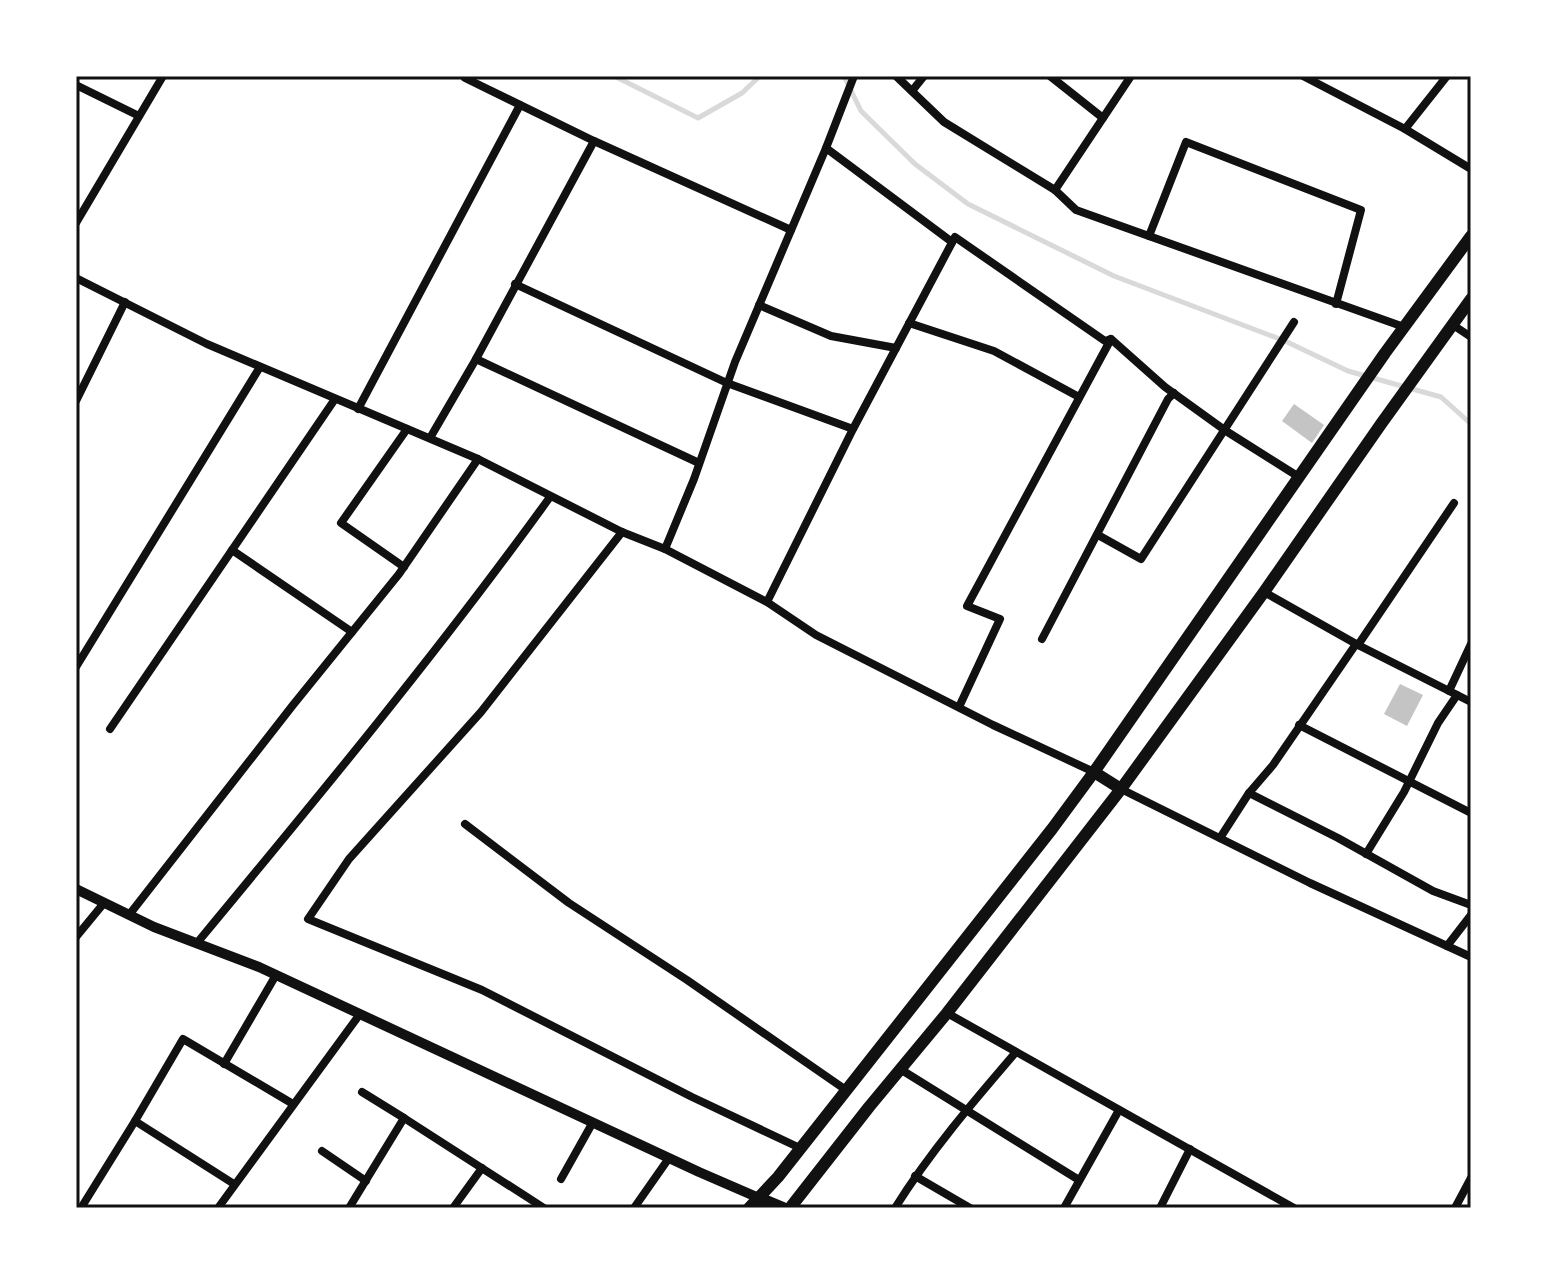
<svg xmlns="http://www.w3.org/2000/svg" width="1547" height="1284" font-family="'Roboto Serif',serif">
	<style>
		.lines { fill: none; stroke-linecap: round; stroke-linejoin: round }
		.stream { stroke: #d9d9d9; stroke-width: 5 }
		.building { fill: #c4c4c4 }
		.minor { stroke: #111; stroke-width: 8 }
		.tertiary { stroke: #111; stroke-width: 10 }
		.trunk { stroke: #111; stroke-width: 12 }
		.neatline { fill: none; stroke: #111; stroke-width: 3 }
	</style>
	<rect width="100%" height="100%" fill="#fff"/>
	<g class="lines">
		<g class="stream">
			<polyline points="614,76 698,118 742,93 760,76"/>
			<polyline points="844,76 861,111 915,164 968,204 1114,276 1285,341 1348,371 1441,397 1471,424"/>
		</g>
	</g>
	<g class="building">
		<polygon points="1294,404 1324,425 1312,443 1282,421"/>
		<polygon points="1400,684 1423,695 1407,726 1384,714"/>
	</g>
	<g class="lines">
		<g class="minor">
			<polyline points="896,76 944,122 1055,190"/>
			<polyline points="1050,76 1103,118"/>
			<polyline points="1131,76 1055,190 1076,210 1404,327"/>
			<polyline points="1303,76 1405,129 1447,76"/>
			<polyline points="465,78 594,141 791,230"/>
			<polyline points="76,85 139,116"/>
			<polyline points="912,91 924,76"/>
			<polyline points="1405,129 1471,169"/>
			<polyline points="826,148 854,76"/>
			<polyline points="76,223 163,76"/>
			<polyline points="1149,236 1186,142 1361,210 1336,304"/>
			<polyline points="76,278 207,344 478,459 622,532 665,549 767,602 816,635 993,725 1094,772"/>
			<polyline points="515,284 727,383 853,429"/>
			<polyline points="759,305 831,336 896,348"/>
			<polyline points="909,323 994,351 1079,397"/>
			<polyline points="1453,325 1471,337"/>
			<polyline points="476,359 699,463"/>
			<polyline points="76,401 125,302"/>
			<polyline points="358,409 520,105"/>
			<polyline points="430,438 476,359 594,141"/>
			<polyline points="622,532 481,712 349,859 308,919 482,990 692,1097 800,1148"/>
			<polyline points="1098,535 1141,559 1294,322"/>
			<polyline points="665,549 694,479 735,362 826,148 952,242"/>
			<polyline points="232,550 352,632"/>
			<polyline points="404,567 341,523 407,429"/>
			<polyline points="1264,592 1358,645 1471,702"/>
			<polyline points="767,602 853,429 955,237 1105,341 1111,339"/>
			<polyline points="1042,639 1168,399 1174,393"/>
			<polyline points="1356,644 1273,765 1249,793 1338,838 1433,891 1471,905"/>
			<polyline points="1358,645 1454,503"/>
			<polyline points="76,667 260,367"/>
			<polyline points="1449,691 1471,644"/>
			<polyline points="959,707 1000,619 967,606 1111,339 1165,387 1226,431 1299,477"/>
			<polyline points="1299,725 1471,813"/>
			<polyline points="110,729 335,399"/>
			<polyline points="1121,789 1310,883 1471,957"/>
			<polyline points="465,824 569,903 687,980 846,1090"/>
			<polyline points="1220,838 1249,793"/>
			<polyline points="1366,854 1404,792 1438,723 1457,695"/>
			<polyline points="129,915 293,705 399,574 478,459"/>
			<polyline points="76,937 104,903"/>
			<path d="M197 943C318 797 439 651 550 497"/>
			<polyline points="1447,946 1471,915"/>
			<polyline points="947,1013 1294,1208"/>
			<polyline points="224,1064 276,975"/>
			<polyline points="900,1069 1079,1180"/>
			<polyline points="362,1092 404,1118"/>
			<polyline points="135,1121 183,1039 293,1104"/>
			<polyline points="322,1151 366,1181"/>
			<polyline points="915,1176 970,1208"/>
			<polyline points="561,1179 593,1122"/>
			<polyline points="81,1208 135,1121 234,1184"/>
			<polyline points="218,1208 360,1014"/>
			<polyline points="349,1208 404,1118 544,1208"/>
			<polyline points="453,1208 482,1168"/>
			<polyline points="634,1208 669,1158"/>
			<path d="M895 1208C930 1152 973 1102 1016 1052"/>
			<polyline points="1064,1208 1119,1110"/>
			<polyline points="1160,1208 1190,1149"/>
			<polyline points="1455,1208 1471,1178"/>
		</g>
		<polyline class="tertiary" points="76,889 154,927 259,967 699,1172 759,1198"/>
		<g class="trunk">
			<polyline points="1094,772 1121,789"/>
			<polyline points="759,1198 783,1208"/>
			<polyline points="749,1208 778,1177 1052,829 1094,772 1385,353 1471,236"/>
			<polyline points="790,1208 869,1107 947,1013 1121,789 1264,592 1381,424 1471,299"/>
		</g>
	</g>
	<rect width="1547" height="1284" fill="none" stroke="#ffffff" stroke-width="156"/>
	<rect x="78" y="78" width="1391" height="1128" class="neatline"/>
</svg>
